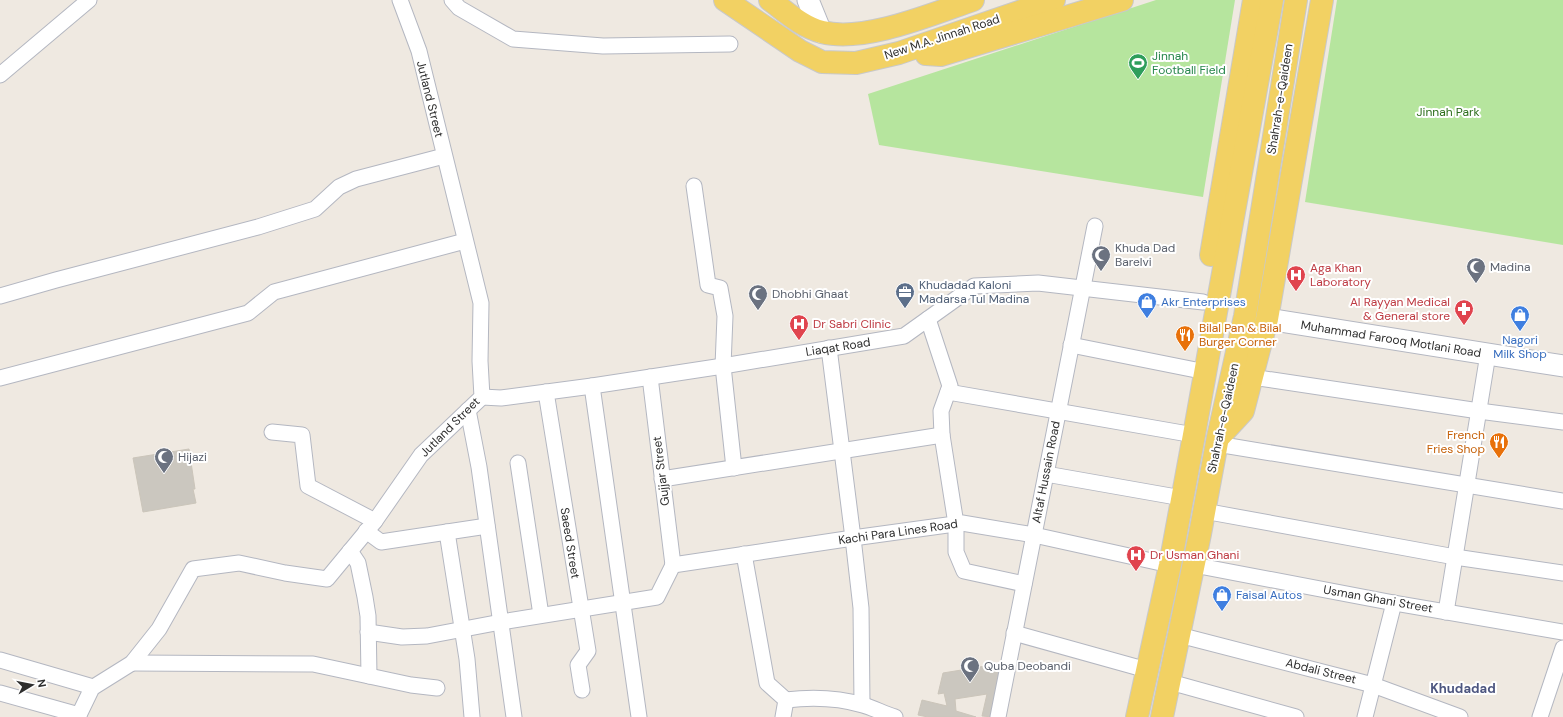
<svg xmlns="http://www.w3.org/2000/svg" width="1563" height="717" font-family="'DM Sans',sans-serif">
	<style>
		.green { fill: #b6e59e }
		.building { fill: #cbc7bf; stroke: #cbc5ba }
		.lines { fill: none; stroke-linecap: round; stroke-linejoin: round }
		.street-casing { stroke: #b4b7c1; stroke-width: 17 }
		.secondary-casing { stroke: #b4b7c1; stroke-width: 23 }
		.primary-casing { stroke: #c9c9c9; stroke-width: 24 }
		.street { stroke: #fff; stroke-width: 15 }
		.secondary { stroke: #fff; stroke-width: 21 }
		.primary { stroke: #f2d163; stroke-width: 22 }
		.labels { text-anchor: middle; stroke-width: 4; stroke-linejoin: round; paint-order: stroke }
		.street-label { font-size: 12px; fill: #2e2e2e; stroke: #fff }
		.leisure-label { font-size: 12px; fill: #27864d; stroke: #fff; text-anchor: start }
		.park-label { font-size: 12px; fill: #2c6e1b; stroke: #fff }
		.worship-label { font-size: 12px; fill: #5b616d; stroke: #fff; text-anchor: start }
		.health-label { font-size: 12px; fill: #be3a42; stroke: #fff; text-anchor: start }
		.service-label { font-size: 12px; fill: #4e5e75; stroke: #fff; text-anchor: start }
		.shop-label { font-size: 12px; fill: #366cbe; stroke: #fff; text-anchor: start }
		.food-label { font-size: 12px; fill: #c56008; stroke: #fff; text-anchor: start }
		.neighbourhood-label { font-size: 13px; font-weight: bold; fill: #4d5680; stroke: #fff }
	</style>
	<rect width="100%" height="100%" fill="#efe9e1"/>
	<g class="green">
		<polygon points="1156,0 1235,0 1203,197 879,145 868,94"/>
		<polygon points="1337,0 1563,0 1563,245 1305,202"/>
	</g>
	<g class="building">
		<polygon points="189,449 195,489 193,489 196,503 143,512 133,458"/>
		<polygon points="992,665 1003,667 993,717 982,716 987,694 955,699 956,711 976,717 928,717 918,715 922,700 947,706 944,693 938,694 943,673"/>
	</g>
	<g class="lines">
		<defs>
			<g id="street">
				<polyline points="452,0 459,8 513,39 603,46 730,44"/>
				<polyline points="0,75 89,0"/>
				<polyline points="694,186 708,285 720,288 725,316 723,366 734,468"/>
				<polyline points="0,296 56,280 258,227 315,209 339,187 356,179 444,156"/>
				<polyline points="928,319 950,386 941,411 942,435 956,524 956,552 964,571 1024,584"/>
				<polyline points="1071,345 1206,372"/>
				<polyline points="829,348 853,538 861,608 862,704"/>
				<polyline points="650,377 673,565"/>
				<polyline points="1252,377 1479,411 1563,422"/>
				<polyline points="0,378 248,313 274,292 465,241"/>
				<polyline points="592,386 639,717"/>
				<polyline points="546,392 588,651 578,665 582,690"/>
				<polyline points="948,392 1194,435"/>
				<polyline points="482,397 501,398 592,386 723,366 904,336 974,286 1038,283 1203,302"/>
				<polyline points="468,410 479,467 514,717"/>
				<polyline points="272,432 302,435 308,486 375,521"/>
				<polyline points="1217,444 1563,501"/>
				<polyline points="518,463 541,615"/>
				<polyline points="1046,474 1182,498"/>
				<polyline points="662,479 942,435"/>
				<polyline points="1204,511 1455,557 1563,573"/>
				<polyline points="366,531 381,542 487,526"/>
				<polyline points="447,532 467,659 472,717"/>
				<polyline points="350,551 358,563 365,597 368,616 369,676"/>
				<polyline points="744,554 767,683 786,700"/>
				<polyline points="673,565 853,538 962,523 1034,535 1170,565"/>
				<polyline points="1194,565 1394,603 1563,632"/>
				<polyline points="1446,612 1488,354"/>
				<polyline points="368,632 402,637 427,636 501,622 657,597 673,565"/>
				<polyline points="1014,633 1147,670"/>
				<polyline points="1179,635 1373,685 1460,717"/>
				<polyline points="0,660 93,687"/>
				<polyline points="132,663 313,664 411,685 437,688"/>
				<polyline points="1170,682 1296,717"/>
				<polyline points="0,693 79,715"/>
				<path d="M786 700C810 697 839 698 863 705 874 708 884 714 895 717"/>
				<polyline points="78,717 92,688 132,663 159,629 193,569 239,563 285,573 327,579 375,521 421,455 482,397 480,361 481,303 419,51 400,0"/>
				<polyline points="783,717 786,700"/>
				<polyline points="998,717 1095,226"/>
				<polyline points="1365,717 1394,603"/>
				<polyline points="1540,717 1563,648"/>
			</g>
			<g id="secondary">
				<polyline points="808,0 821,32"/>
				<polyline points="1267,319 1563,366"/>
			</g>
			<g id="primary">
				<polyline points="725,0 800,51 822,62 856,63 899,53 1054,0"/>
				<path d="M770 0C786 12 802 27 822 32 864 43 932 14 973 0"/>
				<polyline points="926,54 941,55 1122,0"/>
				<polyline points="1211,255 1254,0"/>
				<polyline points="1219,437 1243,411 1267,319 1322,0"/>
				<polyline points="1137,717 1170,565 1194,435 1272,0"/>
				<polyline points="1162,717 1200,534 1218,437 1245,316 1296,0"/>
			</g>
		</defs>
		<use href="#street" class="street-casing"/>
		<use href="#secondary" class="secondary-casing"/>
		<use href="#primary" class="primary-casing"/>
		<use href="#street" class="street"/>
		<use href="#secondary" class="secondary"/>
		<use href="#primary" class="primary"/>
	</g>
	<defs>
		<symbol id="stadium-pin" viewBox="-11 -11 22 30"><path d="M0 17L-7.5 6A9.5 9.5 0 1 1 7.5 6Z" fill="#2e9e5b" stroke="#fff"/><path d="M0-5a6.5 5 0 1 0 0 10a6.5 5 0 1 0 0-10ZM-3.5-1.8h7v3.6h-7Z" fill="#fff"/></symbol>
		<symbol id="mosque-pin" viewBox="-11 -11 22 30"><path d="M0 17L-7.5 6A9.5 9.5 0 1 1 7.5 6Z" fill="#6b7280" stroke="#fff"/><path d="M3.5-4.9A6 6 0 1 0 3.5 4.9A5 5 0 1 1 3.5-4.9Z" fill="#fff"/></symbol>
		<symbol id="hospital-pin" viewBox="-11 -11 22 30"><path d="M0 17L-7.5 6A9.5 9.5 0 1 1 7.5 6Z" fill="#e0444e" stroke="#fff"/><path d="M-5-5h3v3.5h4V-5h3V5h-3V1.5h-4V5h-3Z" fill="#fff"/></symbol>
		<symbol id="office-pin" viewBox="-11 -11 22 30"><path d="M0 17L-7.5 6A9.5 9.5 0 1 1 7.5 6Z" fill="#5c6f8a" stroke="#fff"/><path d="M-6-3h4V-5.5h4V-3h4V5H-6ZM-1-4.5V-3h2v-1.5ZM-6 0V1H6V0Z" fill="#fff"/></symbol>
		<symbol id="shop-pin" viewBox="-11 -11 22 30"><path d="M0 17L-7.5 6A9.5 9.5 0 1 1 7.5 6Z" fill="#3f7fe0" stroke="#fff"/><path d="M-5-2.5h2.3a2.7 3.5 0 0 1 5.4 0H5L5.5 6h-11ZM-1.5-2.5h3a1.5 2.3 0 0 0-3 0Z" fill="#fff"/></symbol>
		<symbol id="pharmacy-pin" viewBox="-11 -11 22 30"><path d="M0 17L-7.5 6A9.5 9.5 0 1 1 7.5 6Z" fill="#e0444e" stroke="#fff"/><path d="M-2-6h4v4h4v4h-4v4h-4v-4h-4v-4h4Z" fill="#fff"/></symbol>
		<symbol id="restaurant-pin" viewBox="-11 -11 22 30"><path d="M0 17L-7.5 6A9.5 9.5 0 1 1 7.5 6Z" fill="#e8710a" stroke="#fff"/><path d="M-5-6h1v4h1v-4h1v4h1v-4h1v5L-1.5 .5V6h-2V.5L-5-1ZM5-6V6H3V1.5H1.5Q1.5-4 5-6Z" fill="#fff"/></symbol>
	</defs>
	<g fill-rule="evenodd">
		<use href="#stadium-pin" x="1127" y="52" width="22" height="30"/>
		<use href="#mosque-pin" x="1090" y="244" width="22" height="30"/>
		<use href="#mosque-pin" x="1465" y="256" width="22" height="30"/>
		<use href="#hospital-pin" x="1285" y="264" width="22" height="30"/>
		<use href="#office-pin" x="894" y="281" width="22" height="30"/>
		<use href="#mosque-pin" x="747" y="283" width="22" height="30"/>
		<use href="#shop-pin" x="1136" y="291" width="22" height="30"/>
		<use href="#pharmacy-pin" x="1453" y="298" width="22" height="30"/>
		<use href="#shop-pin" x="1509" y="304" width="22" height="30"/>
		<use href="#hospital-pin" x="788" y="313" width="22" height="30"/>
		<use href="#restaurant-pin" x="1174" y="324" width="22" height="30"/>
		<use href="#restaurant-pin" x="1488" y="431" width="22" height="30"/>
		<use href="#mosque-pin" x="153" y="446" width="22" height="30"/>
		<use href="#hospital-pin" x="1125" y="544" width="22" height="30"/>
		<use href="#shop-pin" x="1211" y="584" width="22" height="30"/>
		<use href="#mosque-pin" x="959" y="655" width="22" height="30"/>
	</g>
	<g class="labels">
		<g class="street-label">
			<text transform="translate(942 37) rotate(-18)" y="4">New M.A. Jinnah Road</text>
			<text transform="translate(430 99) rotate(76)" y="4">Jutland Street</text>
			<text transform="translate(1280 99) rotate(-81)" y="4">Shahrah-e-Qaideen</text>
			<text transform="translate(1391 339) rotate(9)" y="4">Muhammad Farooq Motlani Road</text>
			<text transform="translate(838 347) rotate(-9)" y="4">Liaqat Road</text>
			<text transform="translate(1223 418) rotate(-78)" y="4">Shahrah-e-Qaideen</text>
			<text transform="translate(450 427) rotate(-45)" y="4">Jutland Street</text>
			<text transform="translate(661 471) rotate(-97)" y="4">Gujjar Street</text>
			<text transform="translate(1046 472) rotate(-79)" y="4">Altaf Hussain Road</text>
			<text transform="translate(898 532) rotate(-8)" y="4">Kachi Para Lines Road</text>
			<text transform="translate(570 543) rotate(81)" y="4">Saeed Street</text>
			<text transform="translate(1378 599) rotate(10)" y="4">Usman Ghani Street</text>
			<text transform="translate(1321 671) rotate(14)" y="4">Abdali Street</text>
		</g>
		<g class="leisure-label">
			<text x="1152" y="60">Jinnah<tspan x="1152" dy="14">Football Field</tspan></text>
		</g>
		<g class="park-label">
			<text x="1448" y="116">Jinnah Park</text>
		</g>
		<g class="worship-label">
			<text x="1115" y="252">Khuda Dad<tspan x="1115" dy="14">Barelvi</tspan></text>
			<text x="1490" y="271">Madina</text>
			<text x="772" y="298">Dhobhi Ghaat</text>
			<text x="178" y="461">Hijazi</text>
			<text x="984" y="670">Quba Deobandi</text>
		</g>
		<g class="health-label">
			<text x="1310" y="272">Aga Khan<tspan x="1310" dy="14">Laboratory</tspan></text>
			<text x="1450" y="306" text-anchor="end">Al Rayyan Medical<tspan x="1450" dy="14">&amp; General store</tspan></text>
			<text x="813" y="328">Dr Sabri Clinic</text>
			<text x="1150" y="559">Dr Usman Ghani</text>
		</g>
		<g class="service-label">
			<text x="919" y="289">Khudadad Kaloni<tspan x="919" dy="14">Madarsa Tul Madina</tspan></text>
		</g>
		<g class="shop-label">
			<text x="1161" y="306">Akr Enterprises</text>
			<text x="1520" y="344" text-anchor="middle">Nagori<tspan x="1520" dy="14">Milk Shop</tspan></text>
			<text x="1236" y="599">Faisal Autos</text>
		</g>
		<g class="food-label">
			<text x="1199" y="332">Bilal Pan &amp; Bilal<tspan x="1199" dy="14">Burger Corner</tspan></text>
			<text x="1485" y="439" text-anchor="end">French<tspan x="1485" dy="14">Fries Shop</tspan></text>
		</g>
		<g class="neighbourhood-label">
			<text x="1463" y="693">Khudadad</text>
		</g>
	</g>
	<g transform="translate(32 685) rotate(80)" stroke="#ffffff" stroke-width="3" paint-order="stroke">
	<path d="M0-3L7 15L0 10L-7 15Z" fill="#2e2e2e"/>
	<text y="-6" font-size="11" font-weight="bold" text-anchor="middle" fill="#2e2e2e">N</text>
	</g>
</svg>
